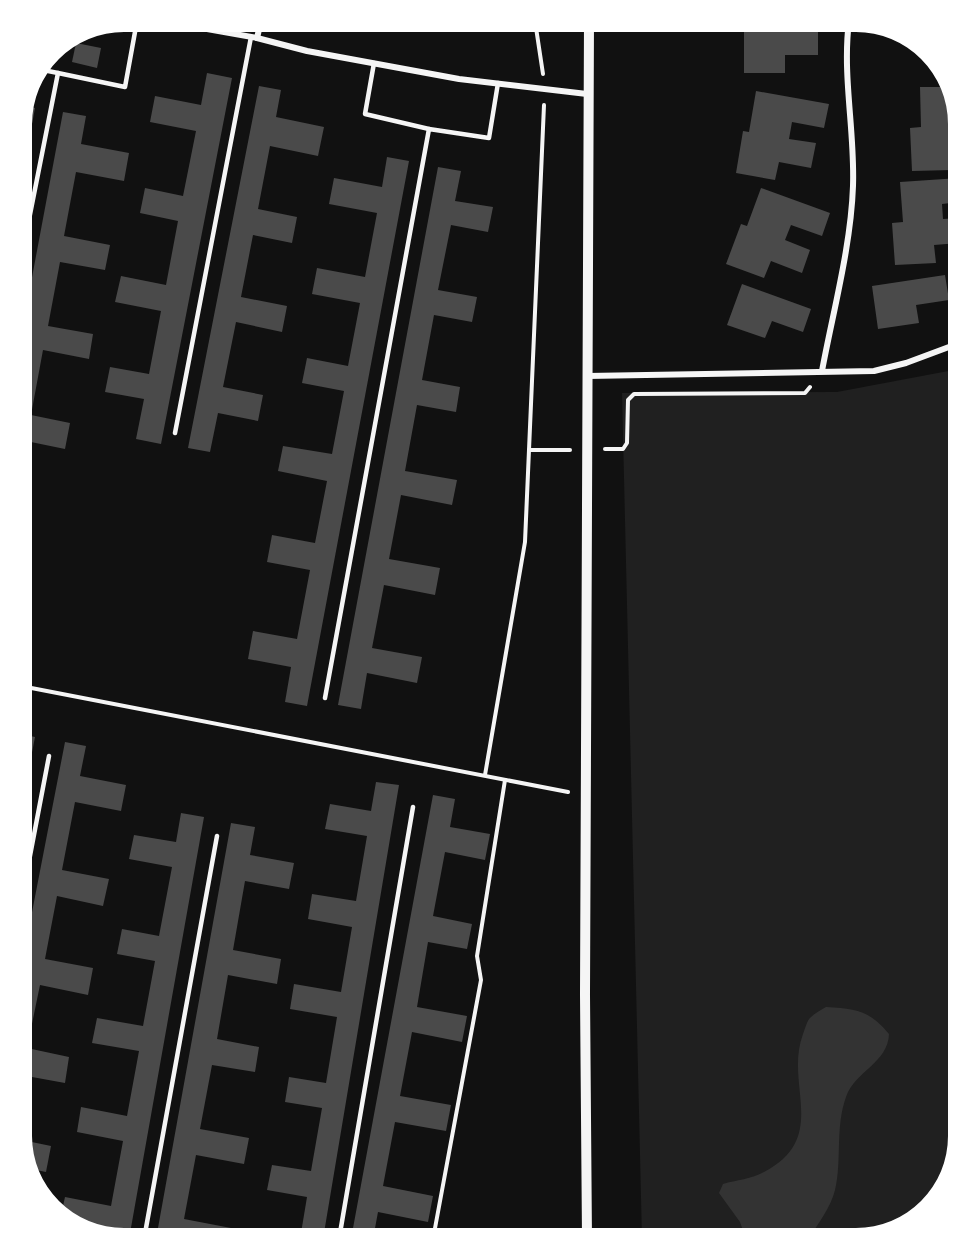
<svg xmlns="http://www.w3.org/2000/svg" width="980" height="1260" font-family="'Source Serif 4',serif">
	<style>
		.green { fill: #202020 }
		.water { fill: #333 }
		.building { fill: #4a4a4a }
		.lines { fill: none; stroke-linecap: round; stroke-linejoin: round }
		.path { stroke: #f5f5f5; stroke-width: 4 }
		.service { stroke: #f5f5f5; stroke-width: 4.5 }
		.minor { stroke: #f5f5f5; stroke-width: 6 }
		.tertiary { stroke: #f5f5f5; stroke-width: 10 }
	</style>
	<rect width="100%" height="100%" fill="#111"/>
	<polygon class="green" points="959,369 959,1137 945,1188 913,1222 857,1239 642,1239 622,393 837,392"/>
	<path class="water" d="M826 1007C856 1009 869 1010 889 1034 888 1063 855 1071 846 1097 835 1127 842 1160 835 1190 831 1207 818 1224 808 1239H746L740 1222 719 1193 723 1184C736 1180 752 1179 764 1172 830 1137 784 1085 803 1034 805 1029 807 1021 810 1018 815 1013 821 1010 826 1007Z"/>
	<g class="building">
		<polygon points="750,21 790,21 790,31 818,30 818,55 785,55 785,73 744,73 744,31 750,31"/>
		<polygon points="76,43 101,48 97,68 72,62"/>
		<polygon points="207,73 232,78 161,444 136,439 144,399 105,392 110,367 149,374 161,311 115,302 121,276 166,285 178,221 140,213 145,188 183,196 196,131 150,122 155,96 201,105"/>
		<polygon points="259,86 281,90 276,117 324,127 318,156 270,146 258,209 297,217 292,243 253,235 241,297 287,306 282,332 236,322 223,387 263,395 258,421 218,413 210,452 188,448"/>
		<polygon points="920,87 948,87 959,123 959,151 951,151 952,170 912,171 910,128 921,127"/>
		<polygon points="756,91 829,104 824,128 792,122 789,139 816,143 811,168 779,162 775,180 736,173 743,131 749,132"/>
		<polygon points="24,106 35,108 22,178 21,116"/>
		<polygon points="63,112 86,116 81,144 129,153 124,181 76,172 64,236 110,245 105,270 60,262 48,326 93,334 89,359 43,350 31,415 70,423 65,449 26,441 21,463 21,336"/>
		<polygon points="387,157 409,161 307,706 285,702 291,667 248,659 253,631 297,639 310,570 267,562 272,535 315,543 327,481 278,471 283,446 332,454 344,391 302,383 307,358 348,366 360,303 312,294 317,268 365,277 377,213 329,204 334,178 382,187"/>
		<polygon points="438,167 461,171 455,201 493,207 488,232 451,225 438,290 477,297 472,322 434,315 422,380 460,387 456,412 417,405 405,471 457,480 452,505 401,495 389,559 440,568 435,595 384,585 372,648 422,657 417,683 367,673 361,709 338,705"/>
		<polygon points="959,178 959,202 942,204 943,219 959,218 959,243 934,245 936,263 895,265 892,223 903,222 900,182"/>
		<polygon points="761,188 830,213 822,236 791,225 785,240 810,250 802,273 771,261 764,278 726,264 741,224 747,226"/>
		<polygon points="945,275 949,300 916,305 919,323 878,329 872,286"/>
		<polygon points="742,284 811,309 803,332 772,321 765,338 727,325"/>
		<polygon points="21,734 35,737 22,804 21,804"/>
		<polygon points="65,742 86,746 80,776 126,785 121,811 75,802 62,870 109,879 103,906 57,896 45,959 93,968 88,995 40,985 27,1048 69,1057 65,1083 21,1075 21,969"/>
		<polygon points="376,782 399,785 323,1239 300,1239 307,1197 267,1190 272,1165 311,1171 322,1108 285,1102 289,1077 326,1083 337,1017 290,1009 294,984 341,992 352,927 308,919 312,894 356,901 367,836 325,829 330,804 371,811"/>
		<polygon points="433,795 455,799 450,827 490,834 485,860 445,852 433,916 472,924 467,949 428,942 417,1007 467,1016 462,1042 412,1032 400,1096 451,1105 446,1131 395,1122 383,1186 433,1196 428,1222 378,1212 373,1239 351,1239"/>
		<polygon points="181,813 204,817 129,1239 117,1239 106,1235 107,1231 71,1224 61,1215 65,1197 111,1206 123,1141 77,1132 81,1107 127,1116 139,1051 92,1043 97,1018 143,1026 155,961 117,954 122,929 159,936 172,867 129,859 134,835 176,842"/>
		<polygon points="231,823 255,827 250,855 294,863 289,889 245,881 233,950 281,959 277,984 228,975 217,1039 259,1047 255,1072 212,1065 200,1129 249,1138 244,1164 196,1155 184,1219 231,1228 230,1239 156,1239"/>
		<polygon points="22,1140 51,1146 46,1172 31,1169"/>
	</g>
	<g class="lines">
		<g class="path">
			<polyline points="535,21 543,74"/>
			<polyline points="605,449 623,449 627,443 628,400 634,394 805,393 810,387"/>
			<polyline points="529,450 570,450"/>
			<polyline points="21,686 568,792"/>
			<polyline points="485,775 525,542 544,105"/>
			<polyline points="433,1239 481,980 477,956 505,780"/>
		</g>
		<g class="service">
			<polyline points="374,63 365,114 429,129"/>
			<polyline points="38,69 58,73"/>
			<polyline points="21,260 58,73 125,87 137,21"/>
			<polyline points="175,433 251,37"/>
			<polyline points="325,698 429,129 489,138 498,83"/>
			<polyline points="21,903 49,756"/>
			<polyline points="144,1239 217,836"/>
			<polyline points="339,1239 413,807"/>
		</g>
		<g class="minor">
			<polyline points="162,21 257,38 307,51 459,79 587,94"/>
			<polyline points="257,38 261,21"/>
			<path d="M822 371C833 312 851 246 853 186 855 131 842 76 849 21"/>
			<polyline points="587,376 874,371 906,363 957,344 959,339"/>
		</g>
		<polyline class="tertiary" points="587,1239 585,995 589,21"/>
	</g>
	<path d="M0 0H980V1260H0ZM124 32H856A92 92 0 0 1 948 124V1136A92 92 0 0 1 856 1228H124A92 92 0 0 1 32 1136V124A92 92 0 0 1 124 32Z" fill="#fff" fill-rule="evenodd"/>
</svg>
